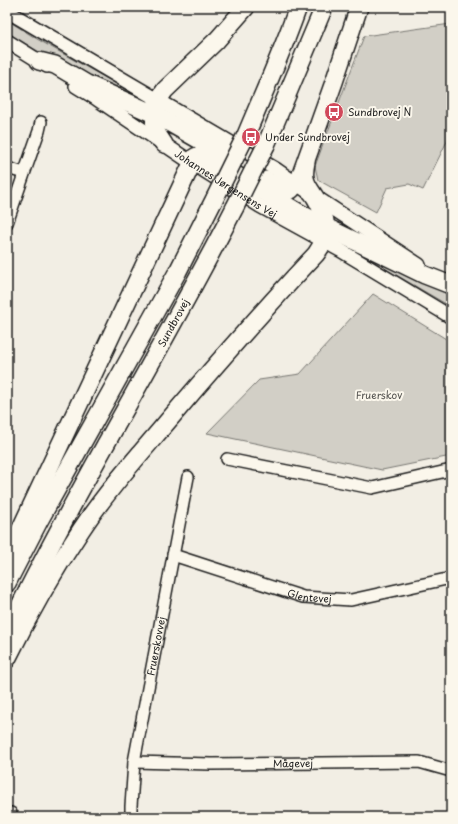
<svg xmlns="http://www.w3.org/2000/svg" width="458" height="824" font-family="'Playpen Sans',sans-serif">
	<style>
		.green { fill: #d2cfc6; stroke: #777671 }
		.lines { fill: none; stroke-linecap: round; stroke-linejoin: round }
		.minor-casing { stroke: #1c1c1c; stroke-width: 14 }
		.tertiary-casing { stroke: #1c1c1c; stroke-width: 16 }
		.primary-casing { stroke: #1c1c1c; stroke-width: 20 }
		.minor { stroke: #fbf7ec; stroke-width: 11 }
		.tertiary { stroke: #fbf7ec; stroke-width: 13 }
		.primary { stroke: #fbf7ec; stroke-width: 17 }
		.primary-bridge-casing { stroke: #1c1c1c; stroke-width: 20; stroke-linecap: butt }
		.primary-bridge { stroke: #fbf7ec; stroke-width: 17 }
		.labels { text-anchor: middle; stroke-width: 4; stroke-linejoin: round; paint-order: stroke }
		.poi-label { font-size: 10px; fill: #1c1c1c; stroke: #fbf7ec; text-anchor: start }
		.street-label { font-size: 10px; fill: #1c1c1c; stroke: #fbf7ec }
		.park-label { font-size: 10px; fill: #53524f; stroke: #fbf7ec }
	</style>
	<rect width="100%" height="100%" fill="#f2eee4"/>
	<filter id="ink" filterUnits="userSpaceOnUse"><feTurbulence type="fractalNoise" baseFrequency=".025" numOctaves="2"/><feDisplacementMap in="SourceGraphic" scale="8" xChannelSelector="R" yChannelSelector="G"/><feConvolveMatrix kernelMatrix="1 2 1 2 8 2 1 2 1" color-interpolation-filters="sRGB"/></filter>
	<g filter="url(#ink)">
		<g class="green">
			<polygon points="7,20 37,39 141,98 138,103 44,55 7,32"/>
			<polygon points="451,24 451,133 423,190 409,184 387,188 376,212 318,180 315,166 364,36"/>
			<polygon points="338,241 445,291 451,295 451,307"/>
			<polygon points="373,294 451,342 451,456 382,470 207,433 259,380 300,374"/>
		</g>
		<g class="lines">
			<defs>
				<g id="minor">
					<polyline points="7,168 24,173"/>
					<polyline points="7,223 39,131 41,122"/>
					<polyline points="227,459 372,488 451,470"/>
					<path id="s1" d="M173 555 303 597 351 600 451 578"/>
					<path id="s2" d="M134 762 211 764 419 762 451 771"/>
					<polyline points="10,817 11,813"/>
					<path id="s3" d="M131 817V806L134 762 188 477"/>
				</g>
				<g id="tertiary">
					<polyline points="7,11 277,170 314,196 419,265"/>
					<polyline points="7,41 47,66"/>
					<path id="s4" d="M76 86 97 99 192 163 260 206 340 250 451 317"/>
				</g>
				<g id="primary">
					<polyline points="39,61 55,65 87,84 154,114 229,157"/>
					<path d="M246 135C264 92 283 50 298 7"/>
					<path d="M164 144C162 141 159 137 157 133 151 119 156 102 165 90L217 40 246 7"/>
					<polyline points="266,145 324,7"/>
					<path d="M266 180C274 185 282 192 291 190L297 183 300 177 334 82 359 7"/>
					<polyline points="7,558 195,157 200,155 206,157 298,212 326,227 425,275 448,284"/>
					<polyline points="7,583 39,521 178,271 215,198"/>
					<path id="s5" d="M7 632C77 487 162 350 235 207"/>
					<path d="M7 659C29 614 53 572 81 530 108 489 142 452 173 415 220 360 267 306 316 254 331 234 327 217 315 197 311 191 306 185 305 178 304 173 305 167 306 162"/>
				</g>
			</defs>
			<use href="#minor" class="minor-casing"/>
			<use href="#tertiary" class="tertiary-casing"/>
			<use href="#primary" class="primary-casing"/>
			<use href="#minor" class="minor"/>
			<use href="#tertiary" class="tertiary"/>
			<use href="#primary" class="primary"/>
			<defs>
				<g id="primary-bridge">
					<polyline points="215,198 246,135"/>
					<polyline points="235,207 266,145"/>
				</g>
			</defs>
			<use href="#primary-bridge" class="primary-bridge-casing"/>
			<use href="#primary-bridge" class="primary-bridge"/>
		</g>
	</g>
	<defs>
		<symbol id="bus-disc" viewBox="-11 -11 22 22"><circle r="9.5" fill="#d1495b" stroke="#fbf7ec"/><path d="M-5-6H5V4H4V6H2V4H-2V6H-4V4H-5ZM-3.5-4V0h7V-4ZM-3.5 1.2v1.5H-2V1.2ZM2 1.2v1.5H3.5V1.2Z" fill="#fff"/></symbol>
	</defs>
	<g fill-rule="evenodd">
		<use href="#bus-disc" x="323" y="101" width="22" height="22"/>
		<use href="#bus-disc" x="240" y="126" width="22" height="22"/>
	</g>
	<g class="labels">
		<g class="poi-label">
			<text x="348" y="116">Sundbrovej N</text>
			<text x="265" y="141">Under Sundbrovej</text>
		</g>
		<g class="street-label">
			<text dy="4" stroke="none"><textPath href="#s4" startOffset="179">Johannes Jørgensens Vej</textPath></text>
			<text dy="4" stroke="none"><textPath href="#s5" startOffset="351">Sundbrovej</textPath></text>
			<text dy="4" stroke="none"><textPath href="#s1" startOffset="143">Glentevej</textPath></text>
			<text dy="4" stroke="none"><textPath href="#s3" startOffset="173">Fruerskovvej</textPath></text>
			<text dy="4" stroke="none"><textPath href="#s2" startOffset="159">Mågevej</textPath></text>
		</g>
		<g class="park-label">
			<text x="379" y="399">Fruerskov</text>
		</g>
	</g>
	<rect width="458" height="824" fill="none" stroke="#fbf7ec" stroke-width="24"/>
	<rect x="12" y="12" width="434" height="800" fill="none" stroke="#1c1c1c" stroke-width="1.5" filter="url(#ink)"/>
</svg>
